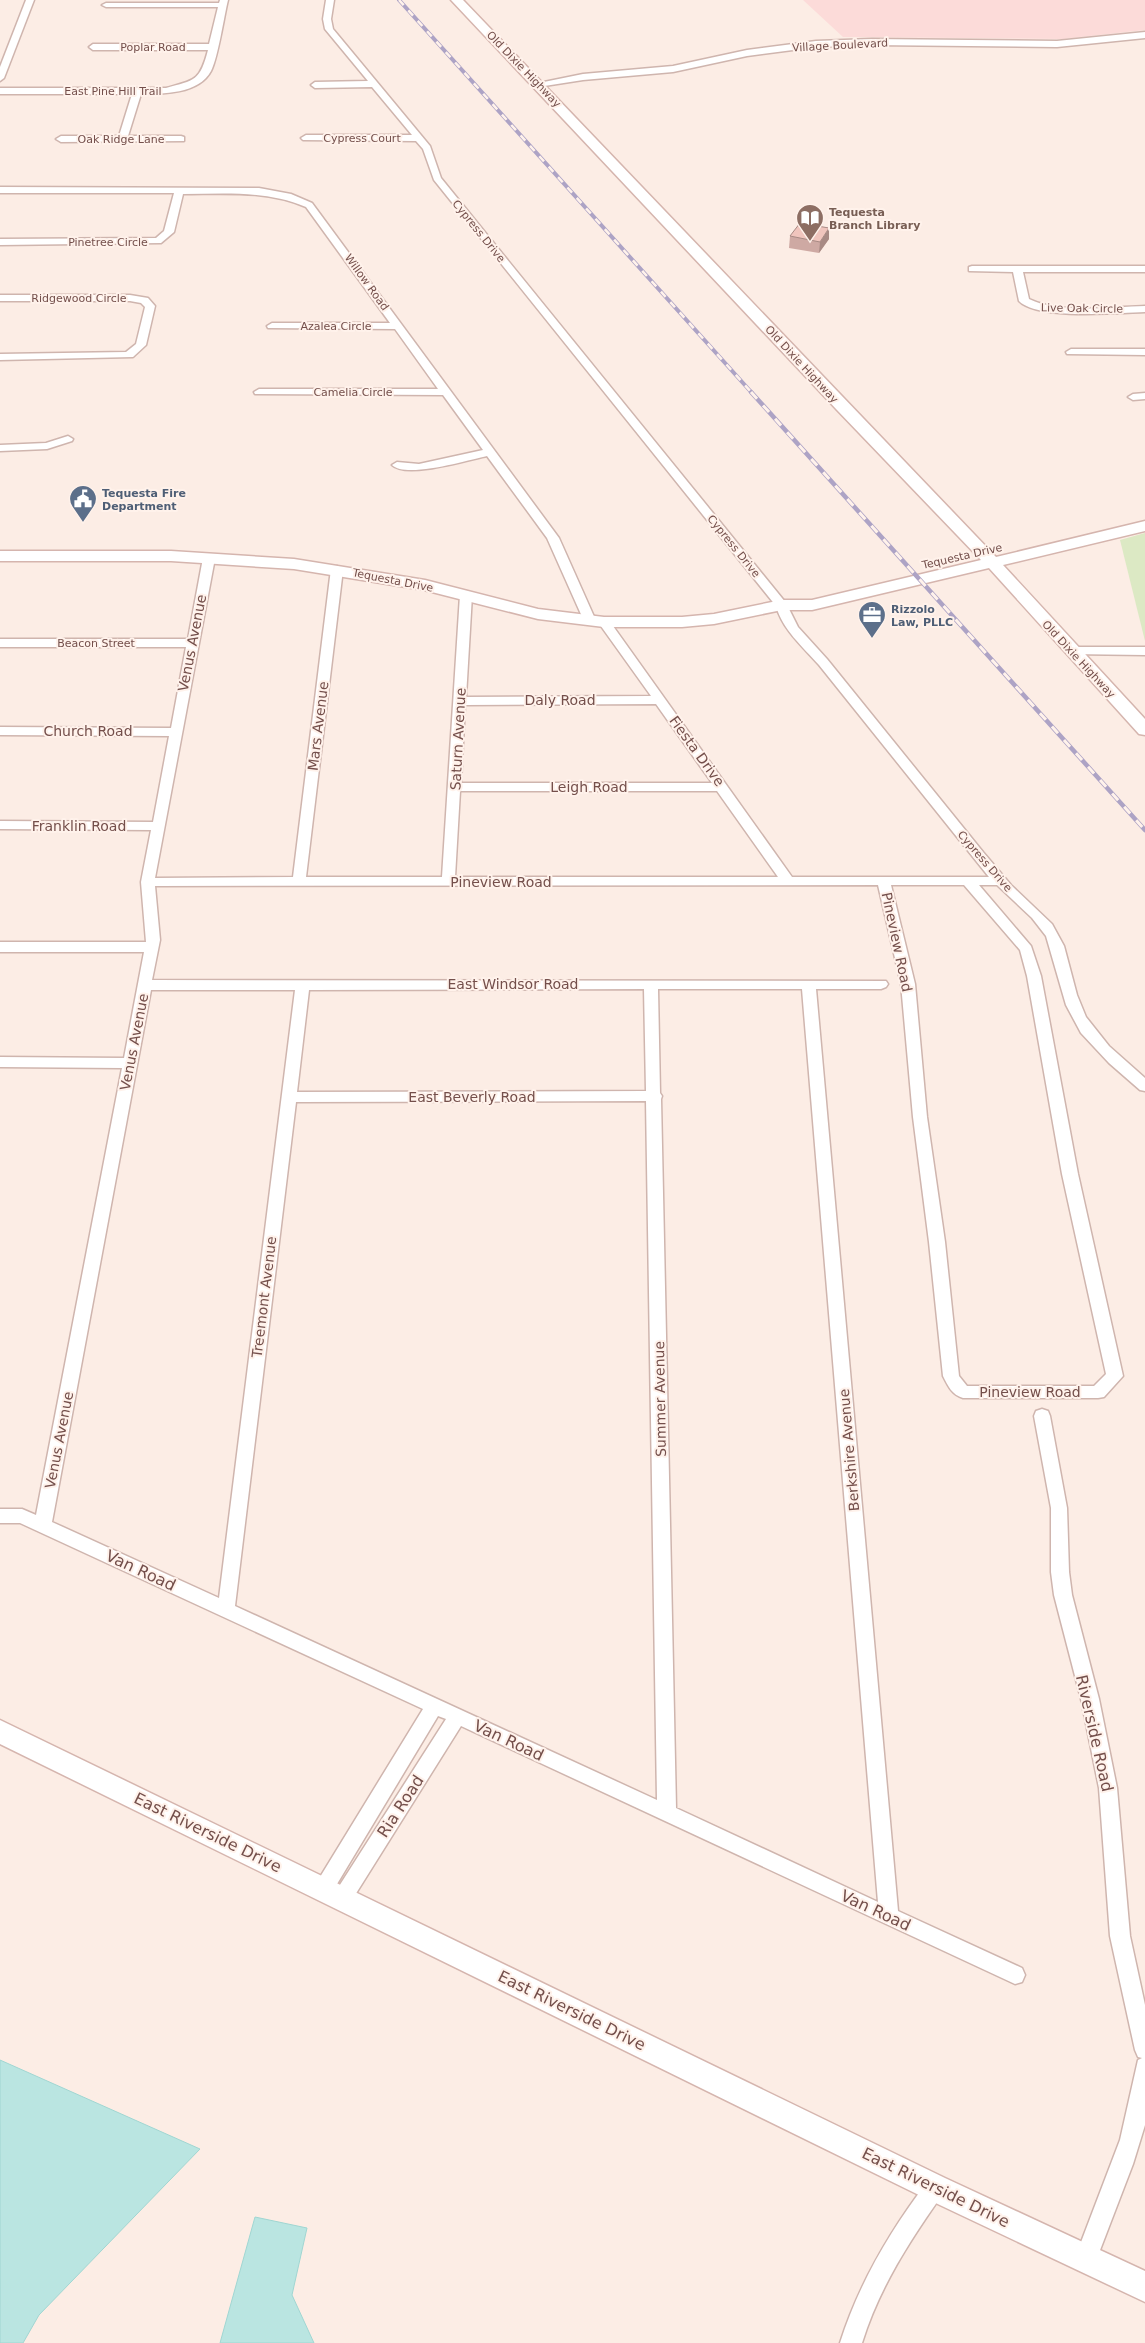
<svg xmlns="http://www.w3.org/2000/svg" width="1145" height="2343" font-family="'DejaVu Sans',sans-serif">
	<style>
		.commercial { fill: #fcdbd9 }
		.green { fill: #dce9c4 }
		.water { fill: #bae5e1; stroke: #a0d6d2 }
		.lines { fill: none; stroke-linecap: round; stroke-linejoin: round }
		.street-casing { stroke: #cfb5ae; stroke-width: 3 }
		.secondary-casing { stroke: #d5b5ae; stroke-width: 3 }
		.street { fill: #fff; fill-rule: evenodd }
		.secondary { fill: #fff; fill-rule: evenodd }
		.rail-far1-casing { stroke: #ada3c5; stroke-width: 4 }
		.rail-casing { stroke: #ada3c5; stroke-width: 4.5 }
		.rail-far1 { stroke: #fff2eb; stroke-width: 2.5; stroke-dasharray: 7; stroke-linecap: butt }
		.rail { stroke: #fff2eb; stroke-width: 3; stroke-dasharray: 9; stroke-linecap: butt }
		.wall { fill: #cea9a3 }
		.shaded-wall { fill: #a88a84 }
		.building { fill: #f0c5bd; stroke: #a88a84 }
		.labels { text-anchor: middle; stroke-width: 4; stroke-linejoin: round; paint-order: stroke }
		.far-street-label { font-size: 11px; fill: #744f4b; stroke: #fff2eb }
		.far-education-label { font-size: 11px; font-weight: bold; fill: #785e54; stroke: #fff2eb; text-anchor: start }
		.far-service-label { font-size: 11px; font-weight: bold; fill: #4e5e75; stroke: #fff2eb; text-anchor: start }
		.street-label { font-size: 14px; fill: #744f4b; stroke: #fff2eb }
		.near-street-label { font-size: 16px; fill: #744f4b; stroke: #fff2eb }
	</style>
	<rect width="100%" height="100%" fill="#fcede5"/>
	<polygon class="commercial" points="803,0 1145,0 1145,30 1063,39 843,37"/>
	<polygon class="green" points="1145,533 1145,641 1120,540"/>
	<g class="water">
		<polygon points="0,2060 200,2149 39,2315 23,2343 0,2343"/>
		<polygon points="255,2217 307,2228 292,2295 314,2343 220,2343"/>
	</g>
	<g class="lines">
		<defs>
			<g id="street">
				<polygon points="26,0 34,0 4,78 0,81 0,67"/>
				<path d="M220 0H228C224 16 218 58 211 71 199 94 162 94 141 94L128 136H181L184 137V141L61 142 56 139 61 136H119L132 94H0V88H166C195 80 200 81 208 50H93L89 47 93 44H209L218 7H106L102 5 106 3H219Z"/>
				<path d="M326 0H334L331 19 333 29 430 146 441 178 786 603 798 627 827 659 983 852 1011 885 1052 924 1064 946 1077 995 1086 1017 1109 1046 1145 1078V1091L1140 1090 1109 1063 1081 1033 1066 1005 1046 936 1032 918 997 885H979L1031 946 1041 976 1078 1174 1123 1376 1104 1397 1098 1398H963C952 1395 948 1386 943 1376L929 1242 913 1117 901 984 878 885 155 886 160 940 152 980 886 981 888 984 886 987 881 989H816L898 1911 1022 1968 1025 1975 1022 1982 1015 1984 461 1726 350 1903 343 1906 336 1903 333 1897 336 1891 446 1719 438 1716 331 1894 324 1897 317 1894 314 1888 317 1882 423 1709 20 1523H0V1509H22L36 1515 122 1068 0 1067V1057L124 1058 144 952H0V942H146L141 882 151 830 0 829V821L153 822 169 736 0 735V727L171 728 186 647H0V639H188L203 558 209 555 215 558 155 878 293 877 331 569 337 566 343 569 306 877H442L460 595 466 591 472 595 466 697 651 696 598 622 604 618 608 619 792 877H989L819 665C802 646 783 630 776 606L434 180 423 149 416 141 303 140 301 138 306 135H412L372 87 315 88 311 85 315 82 368 81 325 29 323 19ZM656 704 712 783H461L465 705ZM460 791H717L778 877H455ZM891 885H964L1020 950 1027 976 1062 1174 1106 1374 1094 1386H967L959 1376 945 1242 927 1117 915 984ZM644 989 646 1091 297 1092 309 990ZM658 989H802L878 1902 676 1808 661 1099 662 1096 660 1093ZM151 990H295L219 1598 52 1522ZM646 1101 657 1800 235 1606 296 1102Z"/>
				<polygon points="1145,32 1145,38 1057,47 872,45 816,47 747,56 673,72 583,80 538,87 534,84 583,74 673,66 747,50 816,41 872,39 1057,41"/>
				<path d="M0 187 259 188 291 194 312 203 559 538 596 621 594 624H586L584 621 547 538 487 456C468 460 406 479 392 465L397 462 419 464 483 450 443 395 255 394 254 392 259 389H438L395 329 268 328 267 326 272 323H390L306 207C266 190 225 194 183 194L174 232 161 243 0 245V239L156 238 164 231 174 193H0Z"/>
				<path d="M972 266H1145V272H1023L1029 299C1059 314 1111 307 1145 306V312C1118 313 1037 320 1019 301L1013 272 969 271V267Z"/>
				<polygon points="0,295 130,295 148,298 155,306 146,345 133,357 0,360 0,354 126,352 136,344 145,307 141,303 130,301 0,301"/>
				<polygon points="1071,349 1145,349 1145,355 1067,354 1066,352"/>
				<polygon points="1145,393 1145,399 1133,400 1128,397 1133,394"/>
				<polygon points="68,436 73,439 72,441 47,449 0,451 0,445 46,443"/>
				<polygon points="1072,647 1145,647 1145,655 1068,654 1066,651 1068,648"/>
				<polygon points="1042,1409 1048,1411 1050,1416 1067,1508 1069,1572 1072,1595 1099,1699 1117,1788 1130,1936 1145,2005 1145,2125 1133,2164 1097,2258 1094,2266 1086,2269 1078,2266 1075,2258 1120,2140 1138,2060 1142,2058 1138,2057 1135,2050 1110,1936 1099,1788 1081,1699 1054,1595 1051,1572 1051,1508 1034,1416 1036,1411"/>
				<path d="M935 2178 942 2181 945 2188 942 2195C909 2242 879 2288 862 2343H840C859 2283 890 2231 928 2181Z"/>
			</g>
			<g id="secondary">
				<polygon points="451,0 463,0 996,557 1145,521 1145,531 1003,565 1145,719 1145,735 1139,734 989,568 812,610 782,610 714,624 682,627 604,627 538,619 424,590 294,569 171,561 0,561 0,551 171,551 294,559 425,580 538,609 604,617 682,617 714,614 782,600 812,600 981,560 837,410"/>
				<polygon points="0,1720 945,2178 1145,2271 1145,2302 925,2198 0,1744"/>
			</g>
		</defs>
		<use href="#street" class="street-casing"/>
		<use href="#secondary" class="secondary-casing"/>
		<use href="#street" class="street"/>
		<use href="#secondary" class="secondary"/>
		<defs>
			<polyline id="rail-far1" points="399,0 752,393"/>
			<polyline id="rail" points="751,392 1145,830"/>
		</defs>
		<use href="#rail-far1" class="rail-far1-casing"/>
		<use href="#rail" class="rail-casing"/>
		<use href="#rail-far1" class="rail-far1"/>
		<use href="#rail" class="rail"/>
	</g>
	<polygon class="wall" points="790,236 829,239 819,253 789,248"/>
	<polygon class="shaded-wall" points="829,228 829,239 819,253 820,242"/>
	<polygon class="building" points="800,223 829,228 820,242 790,236"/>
	<defs>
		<symbol id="library-pin" viewBox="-11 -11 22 30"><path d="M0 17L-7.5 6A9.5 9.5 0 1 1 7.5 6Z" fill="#8d6e63" stroke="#fff2eb"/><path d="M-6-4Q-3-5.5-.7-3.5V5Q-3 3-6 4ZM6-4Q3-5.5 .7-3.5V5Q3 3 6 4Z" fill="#fff"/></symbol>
		<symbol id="civic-pin" viewBox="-11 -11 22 30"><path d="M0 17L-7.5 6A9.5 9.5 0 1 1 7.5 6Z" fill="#5c6f8a" stroke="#fff2eb"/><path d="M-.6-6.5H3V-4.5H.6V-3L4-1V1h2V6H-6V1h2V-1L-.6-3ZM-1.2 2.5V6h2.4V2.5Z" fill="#fff"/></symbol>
		<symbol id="office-pin" viewBox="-11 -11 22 30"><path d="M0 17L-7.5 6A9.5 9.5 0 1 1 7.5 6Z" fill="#5c6f8a" stroke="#fff2eb"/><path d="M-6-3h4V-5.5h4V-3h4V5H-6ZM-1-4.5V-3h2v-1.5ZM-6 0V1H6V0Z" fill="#fff"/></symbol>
	</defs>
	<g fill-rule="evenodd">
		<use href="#library-pin" x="794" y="202" width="32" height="43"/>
		<use href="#civic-pin" x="67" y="483" width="32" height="43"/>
		<use href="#office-pin" x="856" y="599" width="32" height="43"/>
	</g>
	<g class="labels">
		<g class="far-street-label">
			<text transform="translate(840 45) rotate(-3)" y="4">Village Boulevard</text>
			<text x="153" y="51">Poplar Road</text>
			<text transform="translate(524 69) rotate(46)" y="4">Old Dixie Highway</text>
			<text x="113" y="95">East Pine Hill Trail</text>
			<text x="362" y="142">Cypress Court</text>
			<text x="121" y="143">Oak Ridge Lane</text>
			<text transform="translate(479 231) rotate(51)" y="4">Cypress Drive</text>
			<text x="108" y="246">Pinetree Circle</text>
			<text transform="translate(367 282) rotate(54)" y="4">Willow Road</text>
			<text x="79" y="302">Ridgewood Circle</text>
			<text transform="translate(1082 308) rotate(1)" y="4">Live Oak Circle</text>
			<text x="336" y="330">Azalea Circle</text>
			<text transform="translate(802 364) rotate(47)" y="4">Old Dixie Highway</text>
			<text x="353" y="396">Camelia Circle</text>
			<text transform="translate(734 546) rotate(51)" y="4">Cypress Drive</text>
			<text transform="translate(962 556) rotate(-13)" y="4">Tequesta Drive</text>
			<text transform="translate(393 580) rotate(11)" y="4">Tequesta Drive</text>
			<text x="96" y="647">Beacon Street</text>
			<text transform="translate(1079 659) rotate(47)" y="4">Old Dixie Highway</text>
			<text transform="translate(985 861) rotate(49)" y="4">Cypress Drive</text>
		</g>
		<g class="far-education-label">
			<text x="829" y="216">Tequesta<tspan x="829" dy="13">Branch Library</tspan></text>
		</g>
		<g class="far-service-label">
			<text x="102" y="497">Tequesta Fire<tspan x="102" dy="13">Department</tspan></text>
			<text x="891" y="613">Rizzolo<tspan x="891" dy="13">Law, PLLC</tspan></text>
		</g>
		<g class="street-label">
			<text transform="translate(192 643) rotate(-79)" y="5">Venus Avenue</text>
			<text x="560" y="705">Daly Road</text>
			<text transform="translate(318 726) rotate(-83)" y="5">Mars Avenue</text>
			<text x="88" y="736">Church Road</text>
			<text transform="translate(458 739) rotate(-87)" y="5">Saturn Avenue</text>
			<text transform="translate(697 751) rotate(54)" y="5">Fiesta Drive</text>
			<text x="589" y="792">Leigh Road</text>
			<text x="79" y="831">Franklin Road</text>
			<text x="501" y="887">Pineview Road</text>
			<text transform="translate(897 942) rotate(78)" y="5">Pineview Road</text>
			<text x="513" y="989">East Windsor Road</text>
			<text transform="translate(134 1042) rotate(-79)" y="5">Venus Avenue</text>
			<text x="472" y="1102">East Beverly Road</text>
			<text transform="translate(264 1297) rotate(-83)" y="5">Treemont Avenue</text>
			<text x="1030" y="1397">Pineview Road</text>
			<text transform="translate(660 1399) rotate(-91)" y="5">Summer Avenue</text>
			<text transform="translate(59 1440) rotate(-79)" y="5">Venus Avenue</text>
			<text transform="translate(849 1450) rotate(-95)" y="5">Berkshire Avenue</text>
		</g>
		<g class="near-street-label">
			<text transform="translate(141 1570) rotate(25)" y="6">Van Road</text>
			<text transform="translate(1095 1733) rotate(77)" y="6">Riverside Road</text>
			<text transform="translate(509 1740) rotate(25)" y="6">Van Road</text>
			<text transform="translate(400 1806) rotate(-57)" y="6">Ria Road</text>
			<text transform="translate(208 1832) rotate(26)" y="6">East Riverside Drive</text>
			<text transform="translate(876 1910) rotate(25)" y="6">Van Road</text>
			<text transform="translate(572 2010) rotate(26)" y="6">East Riverside Drive</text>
			<text transform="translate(936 2187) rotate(26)" y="6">East Riverside Drive</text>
		</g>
	</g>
</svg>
